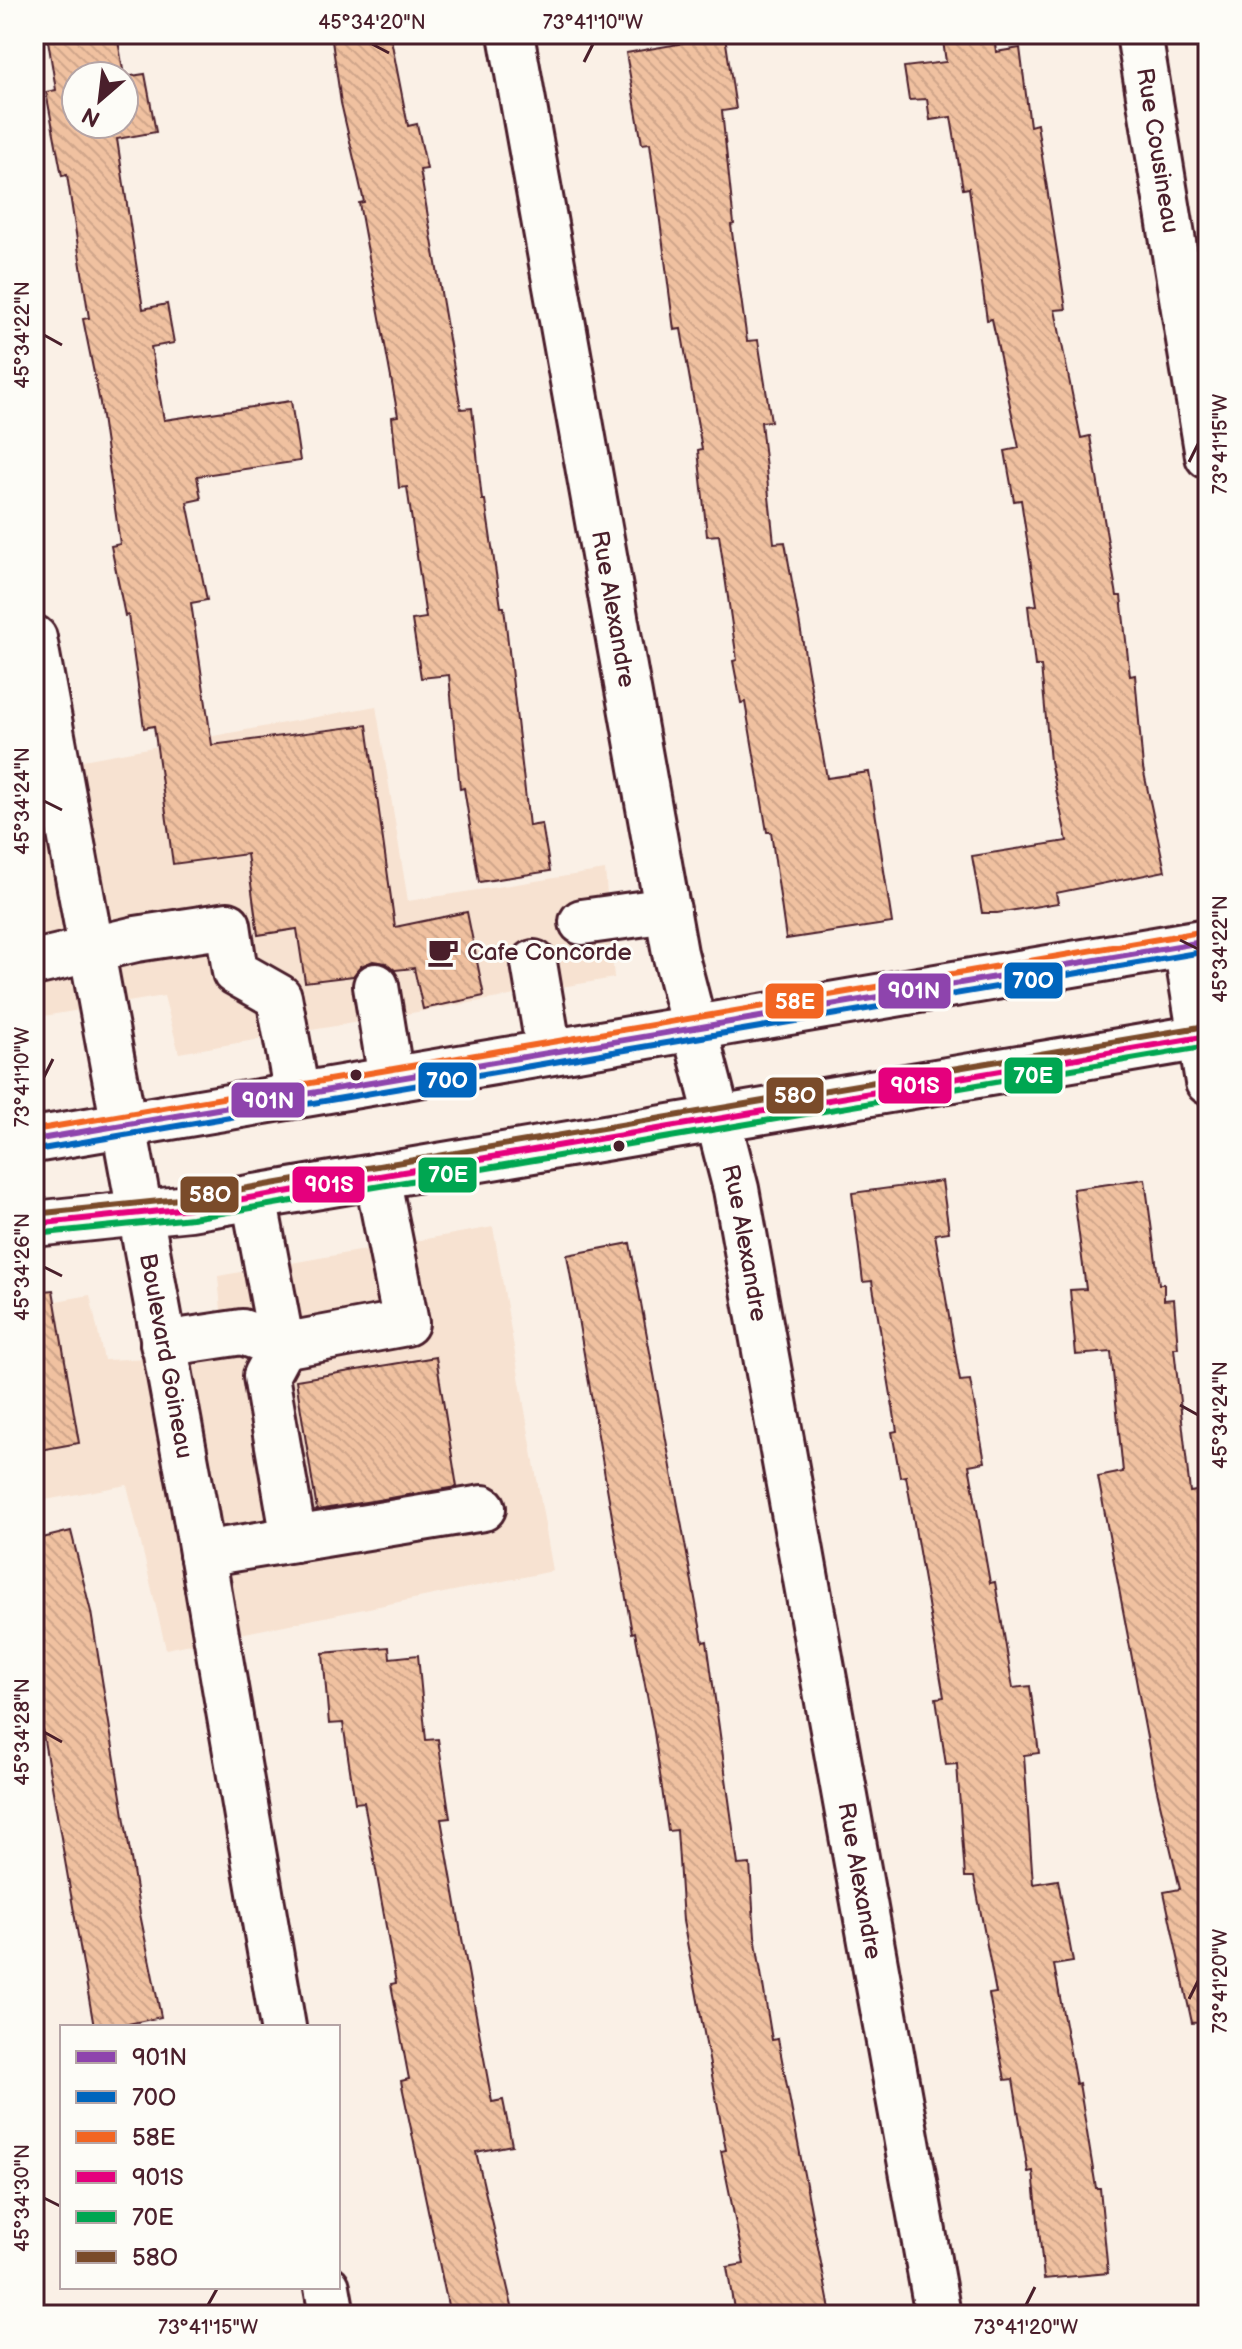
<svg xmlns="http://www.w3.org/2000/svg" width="1242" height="2349" font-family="'Balsamiq Sans',sans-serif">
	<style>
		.built { fill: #f7e2d1 }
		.building { fill: url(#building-back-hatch); stroke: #4a1f2b; stroke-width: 2 }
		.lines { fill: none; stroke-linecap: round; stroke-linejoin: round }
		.minor-casing { stroke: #4a1f2b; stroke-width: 50 }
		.minor { stroke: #fdfcf7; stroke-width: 44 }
		.bus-1-casing { stroke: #fdfcf7; stroke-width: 12 }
		.bus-2-casing { stroke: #fdfcf7; stroke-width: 12 }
		.bus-3-casing { stroke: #fdfcf7; stroke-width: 12 }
		.bus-4-casing { stroke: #fdfcf7; stroke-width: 12 }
		.bus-5-casing { stroke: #fdfcf7; stroke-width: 12 }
		.bus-6-casing { stroke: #fdfcf7; stroke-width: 12 }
		.bus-1 { stroke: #8e44ad; stroke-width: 6 }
		.bus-2 { stroke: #0065bd; stroke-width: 6 }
		.bus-3 { stroke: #f26522; stroke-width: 6 }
		.bus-4 { stroke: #e5007d; stroke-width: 6 }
		.bus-5 { stroke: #00a651; stroke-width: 6 }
		.bus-6 { stroke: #7a4b2a; stroke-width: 6 }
		.ticks { fill: none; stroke: #4a1f2b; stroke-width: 3 }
		.bus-dot { fill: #4a1f2b; stroke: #fdfcf7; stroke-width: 3 }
		.labels { text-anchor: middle; stroke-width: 6; stroke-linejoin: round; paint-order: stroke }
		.street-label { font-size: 24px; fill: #4a1f2b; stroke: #fdfcf7 }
		.poi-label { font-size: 24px; fill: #4a1f2b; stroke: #fdfcf7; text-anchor: start }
		.line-badge { stroke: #fdfcf7; stroke-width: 3 }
		.badge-label { font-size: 22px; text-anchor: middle; font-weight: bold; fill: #fff }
		.neatline { fill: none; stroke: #4a1f2b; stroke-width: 3 }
		.ticks-label { font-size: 20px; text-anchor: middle; fill: #4a1f2b }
	</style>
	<defs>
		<pattern id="building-back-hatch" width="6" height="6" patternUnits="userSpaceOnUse" patternTransform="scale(2)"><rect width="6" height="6" fill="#f0c1a0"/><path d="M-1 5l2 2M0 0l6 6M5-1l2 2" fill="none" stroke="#cfa58a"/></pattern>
	</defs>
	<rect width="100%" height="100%" fill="#faf0e6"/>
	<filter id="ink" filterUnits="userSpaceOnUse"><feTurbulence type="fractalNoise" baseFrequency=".0125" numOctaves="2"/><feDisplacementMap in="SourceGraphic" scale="16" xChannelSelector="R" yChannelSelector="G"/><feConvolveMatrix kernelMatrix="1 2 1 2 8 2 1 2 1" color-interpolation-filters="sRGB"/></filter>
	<g filter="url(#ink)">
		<g class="built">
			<polygon points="376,706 408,901 605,870 614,978 179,1053 164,996 44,1016 45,1074 34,1075 34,769"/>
			<polygon points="493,1227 553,1571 166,1649 127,1485 34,1502 34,1305 90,1295 104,1360 225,1355 218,1276"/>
		</g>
		<g class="building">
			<polygon points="47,34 117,34 124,76 76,76 76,124 124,124 124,77 145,74 156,132 117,139 143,309 167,304 174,343 151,347 164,420 291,401 300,461 197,476 201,499 187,502 207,600 191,603 212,745 367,725 395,927 467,912 484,996 423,1009 414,968 395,970 386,963 373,961 361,966 353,976 305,982 297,929 258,935 247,854 173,864 154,726 144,728 128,615 125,616 111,546 120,544 100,403 83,319 89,318 67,175 62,176 46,92 56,90"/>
			<polygon points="331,34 390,34 408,126 417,124 427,169 420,170 461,409 472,408 482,500 485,500 501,607 504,607 529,826 542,824 550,871 479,882 464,788 460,789 449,675 421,678 412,620 426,618 407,487 399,488 392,417 398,416 359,203 364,202 341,103"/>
			<polygon points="942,34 994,34 996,52 1020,48 1030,126 1037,124 1066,309 1055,310 1081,438 1090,436 1117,596 1121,596 1130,676 1135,675 1143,768 1165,871 1056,893 1058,903 997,913 982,913 972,856 1067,841 1050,761 1041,666 1035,666 1028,606 1037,605 1021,500 1014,501 1005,451 1019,448 992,319 987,320 969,188 963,189 951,117 930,120 927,99 909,100 904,67 946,62"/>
			<polygon points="725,36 736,109 722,111 734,224 731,225 747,341 758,340 771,421 761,422 774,543 785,542 827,778 869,772 892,923 786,939 771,832 767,832 745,702 741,703 733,661 737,660 719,535 707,536 698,450 702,449 681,329 674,330 650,143 642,144 626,53"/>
			<polygon points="1145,1179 1159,1284 1164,1284 1164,1300 1174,1299 1178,1348 1174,1348 1190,1492 1203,1490 1208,1518 1208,2022 1192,2023 1164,1892 1180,1889 1156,1786 1098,1477 1123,1472 1111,1352 1076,1355 1070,1290 1086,1289 1073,1189"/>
			<polygon points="942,1181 949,1232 935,1234 960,1381 970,1380 985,1462 969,1465 990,1583 995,1582 1013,1688 1030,1686 1039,1753 1024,1755 1033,1884 1058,1880 1073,1962 1054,1965 1076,2084 1079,2083 1096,2188 1100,2188 1108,2273 1044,2279 1033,2171 1028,2172 1013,2079 1005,2080 989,1994 996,1993 974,1877 965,1877 957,1764 946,1765 936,1698 944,1697 906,1476 900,1477 892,1432 897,1431 872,1281 863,1282 852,1193"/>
			<polygon points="630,1243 703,1642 707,1641 738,1865 750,1864 755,1936 772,2040 778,2039 831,2315 735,2315 727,2267 744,2264 721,2151 726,2150 683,1921 677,1830 668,1831 654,1732 635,1632 632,1633 567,1255"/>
			<polygon points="53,1290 79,1443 34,1451 34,1292"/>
			<polygon points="436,1357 457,1487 317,1510 296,1380"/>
			<polygon points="71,1531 91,1612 140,1914 161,2017 114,2027 94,2027 41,1723 38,1724 34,1700 34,1540"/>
			<polygon points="389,1647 390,1658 418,1655 426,1740 438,1739 450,1818 441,1819 463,1944 492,2102 503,2100 512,2145 476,2152 514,2315 450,2315 401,2081 409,2079 391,1984 396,1983 364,1802 355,1803 343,1723 329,1724 323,1653"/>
		</g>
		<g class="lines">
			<defs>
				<g id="minor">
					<path id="s1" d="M511 34 675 953 736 1189 938 2315"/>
					<path id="s2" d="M1139 34 1208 456"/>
					<path id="s3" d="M34 638 193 1500 283 2027"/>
					<polyline points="582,922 668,910"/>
					<polyline points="1186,945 1208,1082"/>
					<polyline points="34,963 136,939 228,925 235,972 279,997 297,1095"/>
					<polyline points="534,963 549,1052"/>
					<polyline points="376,986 391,1079"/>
					<polyline points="34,1140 1208,941"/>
					<polyline points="254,1197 282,1346 406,1323 377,1176"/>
					<polyline points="34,1224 190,1208 1208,1036"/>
					<polyline points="163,1344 242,1332 282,1346 266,1376 294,1539 202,1554"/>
					<polyline points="294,1539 483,1508"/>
					<polyline points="327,2287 332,2315"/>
				</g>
			</defs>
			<use href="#minor" class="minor-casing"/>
			<use href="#minor" class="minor"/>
			<defs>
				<polyline id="bus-1" points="34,1140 1208,941"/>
				<polyline id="bus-2" points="36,1150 1208,951"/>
				<polyline id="bus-3" points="34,1130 1206,931"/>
				<polyline id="bus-4" points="34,1224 190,1208 1208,1036"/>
				<polyline id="bus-5" points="35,1234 192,1218 1208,1046"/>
				<polyline id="bus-6" points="34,1214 189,1198 1206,1026"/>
			</defs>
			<use href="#bus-1" class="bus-1-casing"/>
			<use href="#bus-2" class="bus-2-casing"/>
			<use href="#bus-3" class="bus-3-casing"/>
			<use href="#bus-4" class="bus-4-casing"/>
			<use href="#bus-5" class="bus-5-casing"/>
			<use href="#bus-6" class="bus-6-casing"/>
			<use href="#bus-1" class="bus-1"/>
			<use href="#bus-2" class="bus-2"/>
			<use href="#bus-3" class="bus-3"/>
			<use href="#bus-4" class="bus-4"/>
			<use href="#bus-5" class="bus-5"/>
			<use href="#bus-6" class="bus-6"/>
		</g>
	</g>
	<path class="ticks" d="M372 44 389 53M584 62 593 44M44 335 62 345M1189 462 1198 444M44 801 62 810M1180 940 1198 949M44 1077 53 1059M44 1267 62 1276M1180 1405 1198 1415M44 1732 62 1742M1189 1999 1198 1981M44 2198 62 2207M208 2305 218 2287M1026 2305 1035 2287"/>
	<defs>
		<symbol id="cafe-bare" viewBox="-9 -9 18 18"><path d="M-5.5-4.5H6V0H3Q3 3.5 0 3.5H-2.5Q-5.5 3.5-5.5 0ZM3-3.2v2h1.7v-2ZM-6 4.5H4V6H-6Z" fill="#4a1f2b" stroke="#fdfcf7" stroke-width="2.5" paint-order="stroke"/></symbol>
	</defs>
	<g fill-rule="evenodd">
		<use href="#cafe-bare" x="421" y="930" width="44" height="44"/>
	</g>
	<g class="bus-dot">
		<circle cx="356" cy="1075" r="7"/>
		<circle cx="619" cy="1146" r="7"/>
	</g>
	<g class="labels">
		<g class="street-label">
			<text dy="8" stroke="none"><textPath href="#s2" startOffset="118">Rue Cousineau</textPath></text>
			<text dy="8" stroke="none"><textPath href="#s1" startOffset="584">Rue Alexandre</textPath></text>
			<text dy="8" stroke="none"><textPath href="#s1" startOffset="1232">Rue Alexandre</textPath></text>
			<text dy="8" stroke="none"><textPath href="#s3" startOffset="730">Boulevard Goineau</textPath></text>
			<text dy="8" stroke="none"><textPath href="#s1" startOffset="1880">Rue Alexandre</textPath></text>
		</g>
		<g class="poi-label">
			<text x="467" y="960">Cafe Concorde</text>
		</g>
	</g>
	<g class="line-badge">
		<rect x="1003" y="961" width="61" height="39" rx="8" fill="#0065bd"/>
		<rect x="877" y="972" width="75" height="38" rx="8" fill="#8e44ad"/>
		<rect x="764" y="982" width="61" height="38" rx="8" fill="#f26522"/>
		<rect x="1003" y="1056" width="61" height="39" rx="8" fill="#00a651"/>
		<rect x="417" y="1061" width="61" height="38" rx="8" fill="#0065bd"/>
		<rect x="877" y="1066" width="76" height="39" rx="8" fill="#e5007d"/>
		<rect x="765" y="1076" width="60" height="39" rx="8" fill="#7a4b2a"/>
		<rect x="230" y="1081" width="76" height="38" rx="8" fill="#8e44ad"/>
		<rect x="417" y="1156" width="61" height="38" rx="8" fill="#00a651"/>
		<rect x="291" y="1165" width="75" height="39" rx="8" fill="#e5007d"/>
		<rect x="179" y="1175" width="61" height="39" rx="8" fill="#7a4b2a"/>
	</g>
	<g class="badge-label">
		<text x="1033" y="988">70O</text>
		<text x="914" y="998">901N</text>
		<text x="795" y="1009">58E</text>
		<text x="1033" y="1083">70E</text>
		<text x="447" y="1088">70O</text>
		<text x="915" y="1093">901S</text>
		<text x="795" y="1103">58O</text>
		<text x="268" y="1108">901N</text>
		<text x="448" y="1182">70E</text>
		<text x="329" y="1192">901S</text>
		<text x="210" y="1202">58O</text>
	</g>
	<rect width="1242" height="2349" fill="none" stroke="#fdfcf7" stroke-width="88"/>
	<rect x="60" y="2025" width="280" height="264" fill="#fdfcf7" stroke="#b5a4a5" stroke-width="2"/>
	<rect x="76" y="2051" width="40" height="12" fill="#8e44ad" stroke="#b5a4a5" stroke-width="2"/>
	<text x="132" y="2065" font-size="24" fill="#4a1f2b">901N</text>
	<rect x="76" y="2091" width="40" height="12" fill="#0065bd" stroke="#b5a4a5" stroke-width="2"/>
	<text x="132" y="2105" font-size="24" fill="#4a1f2b">70O</text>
	<rect x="76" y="2131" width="40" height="12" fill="#f26522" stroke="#b5a4a5" stroke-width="2"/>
	<text x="132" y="2145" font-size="24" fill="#4a1f2b">58E</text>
	<rect x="76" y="2171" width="40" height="12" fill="#e5007d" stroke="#b5a4a5" stroke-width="2"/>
	<text x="132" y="2185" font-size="24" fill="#4a1f2b">901S</text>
	<rect x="76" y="2211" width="40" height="12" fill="#00a651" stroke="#b5a4a5" stroke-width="2"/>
	<text x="132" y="2225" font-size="24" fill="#4a1f2b">70E</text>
	<rect x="76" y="2251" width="40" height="12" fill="#7a4b2a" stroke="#b5a4a5" stroke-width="2"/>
	<text x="132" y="2265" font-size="24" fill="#4a1f2b">58O</text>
	<g transform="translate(100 100) rotate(208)"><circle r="38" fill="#fdfcf7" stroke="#b5a4a5" stroke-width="2"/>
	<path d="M0-6L14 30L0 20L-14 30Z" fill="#4a1f2b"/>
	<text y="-12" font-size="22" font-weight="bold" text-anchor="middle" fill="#4a1f2b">N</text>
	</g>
	<rect x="44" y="44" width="1154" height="2261" class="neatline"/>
	<g class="ticks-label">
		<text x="372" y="29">45°34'20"N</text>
		<text x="593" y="29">73°41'10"W</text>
		<text transform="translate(22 335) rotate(-90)" y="7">45°34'22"N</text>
		<text transform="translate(1220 444) rotate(-90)" y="7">73°41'15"W</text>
		<text transform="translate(22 801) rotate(-90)" y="7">45°34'24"N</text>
		<text transform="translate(1220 949) rotate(-90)" y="7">45°34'22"N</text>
		<text transform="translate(22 1077) rotate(-90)" y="7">73°41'10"W</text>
		<text transform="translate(22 1267) rotate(-90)" y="7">45°34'26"N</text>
		<text transform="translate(1220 1415) rotate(-90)" y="7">45°34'24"N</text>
		<text transform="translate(22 1732) rotate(-90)" y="7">45°34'28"N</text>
		<text transform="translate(1220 1981) rotate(-90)" y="7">73°41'20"W</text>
		<text transform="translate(22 2198) rotate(-90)" y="7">45°34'30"N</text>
		<text x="208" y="2334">73°41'15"W</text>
		<text x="1026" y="2334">73°41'20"W</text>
	</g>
</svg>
